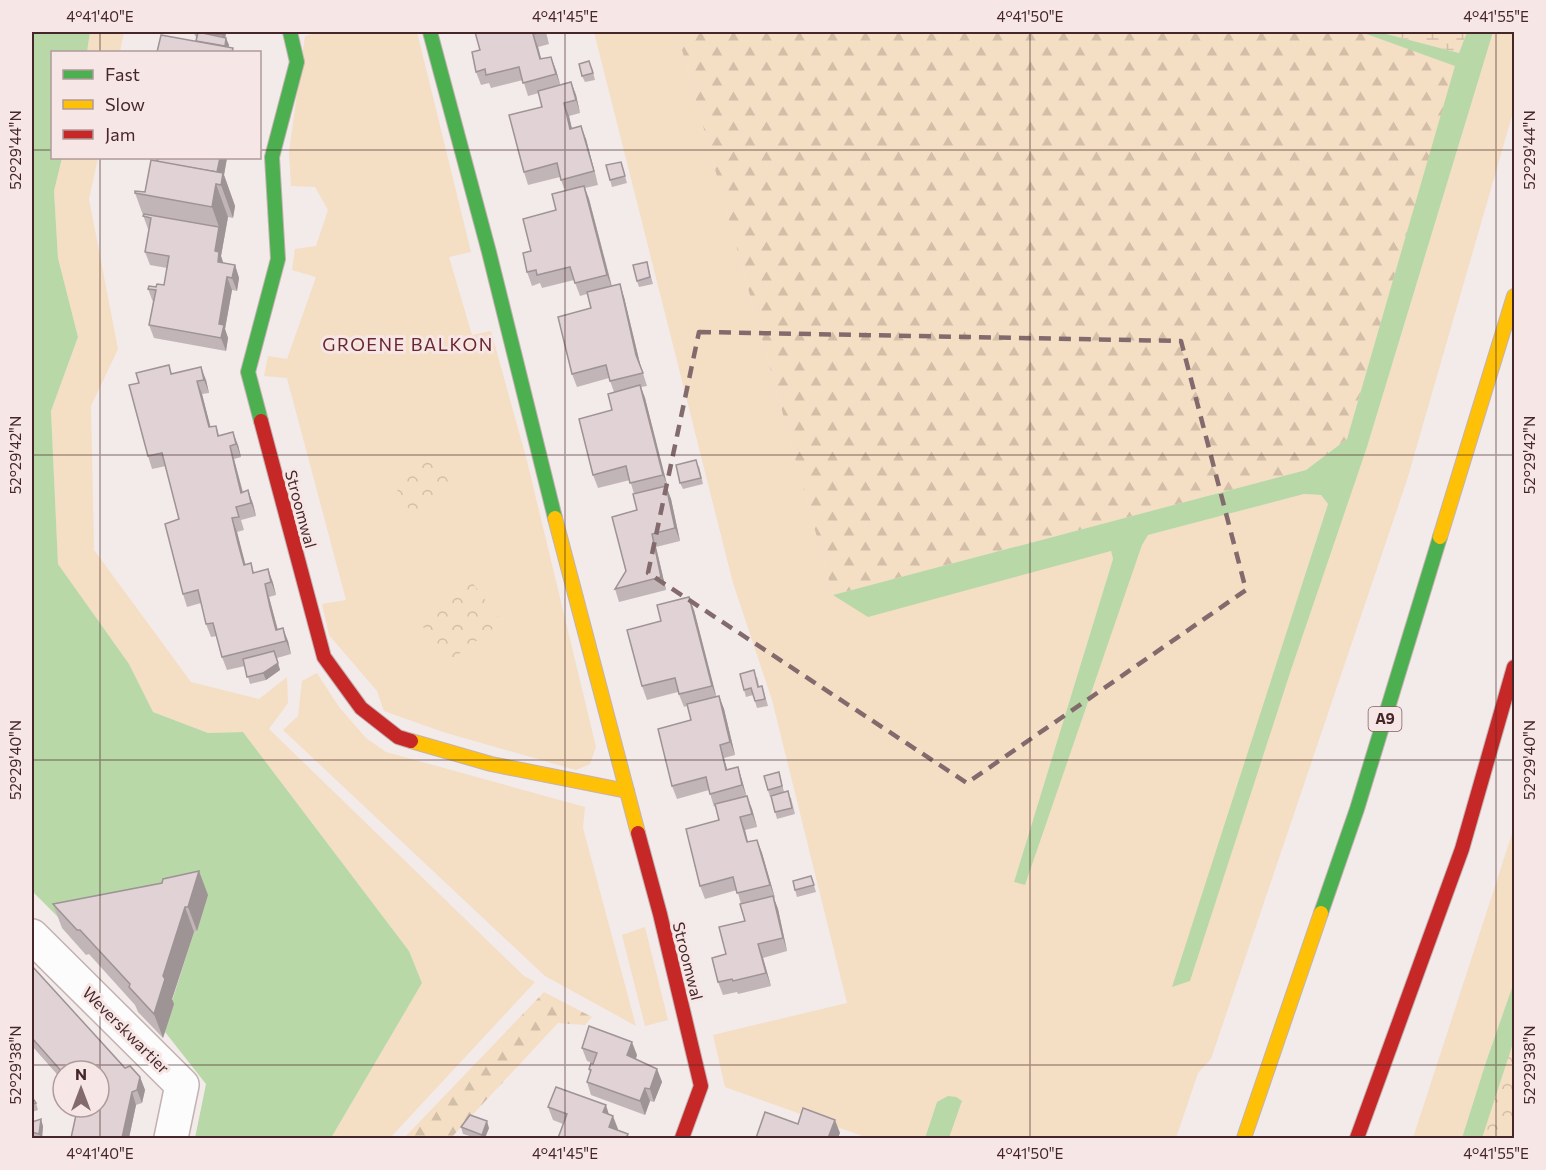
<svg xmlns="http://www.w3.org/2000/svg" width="1546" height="1170" font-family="Commissioner,sans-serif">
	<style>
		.grass { fill: #f4dec4 }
		.forest { fill: url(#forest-firs) }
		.wetland { fill: url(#wetland-marsh) }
		.park { fill: url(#park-crowns) }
		.water { fill: #b8d8a7 }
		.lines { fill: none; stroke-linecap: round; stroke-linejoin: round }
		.street-casing { stroke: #c4b2b2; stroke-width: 36 }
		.fast-casing { stroke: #c4b2b2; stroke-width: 16 }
		.slow-casing { stroke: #c4b2b2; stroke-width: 16 }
		.jam-casing { stroke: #c4b2b2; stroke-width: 16 }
		.street { stroke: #fdfcfc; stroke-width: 33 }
		.fast { stroke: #4caf50; stroke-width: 14 }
		.slow { stroke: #ffc107; stroke-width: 14 }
		.jam { stroke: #c62828; stroke-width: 14 }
		.wall { fill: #c2b5b7 }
		.shaded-wall { fill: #9e9395 }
		.building { fill: #e1d2d5; stroke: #9e9395; stroke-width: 1.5 }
		.marked { fill: none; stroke: #836b6d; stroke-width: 4.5; stroke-dasharray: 12 8; stroke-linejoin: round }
		.ticks { fill: none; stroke: #462729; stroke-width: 1.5; stroke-opacity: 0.45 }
		.labels { text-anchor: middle; stroke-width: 6; stroke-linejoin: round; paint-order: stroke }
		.shield { fill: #f7e6e6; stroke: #7b6062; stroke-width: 1.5 }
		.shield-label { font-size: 15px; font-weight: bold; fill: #462729 }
		.street-label { font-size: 16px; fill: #462729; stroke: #f7e6e6 }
		.neighbourhood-label { font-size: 18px; letter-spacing: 1.5px; fill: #68272e; stroke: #f7e6e6 }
		.neatline { fill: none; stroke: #462729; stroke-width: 2 }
		.ticks-label { font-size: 15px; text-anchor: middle; fill: #462729 }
	</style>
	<defs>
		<pattern id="forest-firs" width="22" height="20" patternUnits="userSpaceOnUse" patternTransform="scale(1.5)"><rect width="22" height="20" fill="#f4dec4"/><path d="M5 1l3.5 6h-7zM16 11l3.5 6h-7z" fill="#d3bea8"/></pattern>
		<pattern id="wetland-marsh" width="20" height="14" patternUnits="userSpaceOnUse" patternTransform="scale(1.5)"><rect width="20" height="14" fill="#f4dec4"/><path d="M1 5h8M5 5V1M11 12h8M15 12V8" fill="none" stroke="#d3bea8"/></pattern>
		<pattern id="park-crowns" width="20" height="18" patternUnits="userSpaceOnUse" patternTransform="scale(1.5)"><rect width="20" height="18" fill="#f4dec4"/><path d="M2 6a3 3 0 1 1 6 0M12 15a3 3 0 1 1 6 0" fill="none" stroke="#d3bea8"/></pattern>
	</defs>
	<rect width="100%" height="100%" fill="#f3eaea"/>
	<g class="grass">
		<polygon points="90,32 124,32 120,52 87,52"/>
		<polygon points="320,32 417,32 471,252 449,257 472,335 491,331 527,461 596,747 590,764 576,770 443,732 384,711 377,691 329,635 322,604 346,600 287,378 264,376 268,356 287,359 316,277 292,270 295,249 316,246 328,210 315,187 291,186 289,152 305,36"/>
		<polygon points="594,32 677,32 833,595 1111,551 1113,559 1014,882 1025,884 1142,545 1148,535 1304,494 1321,495 1328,504 1288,629 1190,980 1291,670 1367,447 1493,32 1514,32 1514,109 1407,480 1211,1059 1198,1073 1176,1138 949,1138 962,1102 937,1102 925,1138 868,1138 725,1087 713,1035 847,1003 772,700 733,583"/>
		<polygon points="62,158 98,158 89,199 118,349 91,406 94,550 191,682 259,699 287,677 288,703 269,729 524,976 535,982 390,1138 331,1138 422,983 409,951 243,732 208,733 153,712 129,664 58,564 51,411 78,337 58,258 54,191"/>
		<polygon points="317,673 339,707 366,738 386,752 585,807 583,828 636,1026 545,976 283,730 298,716 302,681"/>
		<polygon points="1514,828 1514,982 1486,1062 1462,1138 1413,1138"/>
		<polygon points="645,927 668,1020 645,1026 622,935"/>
	</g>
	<g class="forest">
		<polygon points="677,32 1361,32 1456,65 1347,439 1306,470 833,595"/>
		<polygon points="544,992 592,1017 585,1025 558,1023 451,1138 404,1138"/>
	</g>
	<polygon class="wetland" points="1379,32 1467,32 1459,53"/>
	<g class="park">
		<polygon points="430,454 455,490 415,519 391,480"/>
		<polygon points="471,581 502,622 447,663 417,618"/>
		<polygon points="1514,1023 1514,1138 1477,1138"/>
	</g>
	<g class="water">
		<polygon points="32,32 90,32 87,52 52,52 52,158 62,158 54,191 58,258 78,337 51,411 58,564 129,664 153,712 208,733 243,732 409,951 422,983 331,1138 195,1138 206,1084 165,1032 172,1001 194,932 197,931 68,927 32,891"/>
		<polygon points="1361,32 1379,32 1459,53 1467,32 1493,32 1367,447 1291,670 1190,981 1172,987 1328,504 1321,495 1304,494 1148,535 1142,545 1025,885 1014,882 1113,559 1111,551 868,617 833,595 1306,470 1347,439 1455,66"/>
		<polygon points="1514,982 1514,1040 1482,1138 1462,1138 1486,1062"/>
		<polygon points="948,1096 956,1097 962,1101 949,1138 925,1138 937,1102"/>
	</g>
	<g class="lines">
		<defs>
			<polyline id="street" points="32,936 182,1085 171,1138"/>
			<g id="fast">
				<polyline points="430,32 489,252 555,518"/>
				<polyline points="261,421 248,372 278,259 272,157 297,62 290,32"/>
				<polyline points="1321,913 1357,809 1440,537"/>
			</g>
			<g id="slow">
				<polyline points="555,518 638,833"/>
				<polyline points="1440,537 1514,296"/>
				<polyline points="411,741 491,764 627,791"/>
				<polyline points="1244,1138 1321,913"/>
			</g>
			<g id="jam">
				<polyline points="261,421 324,657 361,708 398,737 411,741"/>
				<polyline points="638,833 660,914 701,1086 682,1138"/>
				<polyline points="1357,1138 1462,849 1514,667"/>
			</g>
		</defs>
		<use href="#street" class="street-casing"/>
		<use href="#fast" class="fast-casing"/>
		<use href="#slow" class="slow-casing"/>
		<use href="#jam" class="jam-casing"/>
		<use href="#street" class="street"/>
		<use href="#fast" class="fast"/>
		<use href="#slow" class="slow"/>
		<use href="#jam" class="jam"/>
	</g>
	<g class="wall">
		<polygon points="193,32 226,32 225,38 229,45 228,47 196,41 197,38 196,37"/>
		<polygon points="475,32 546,32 549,44 538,47 541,59 556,70 560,85 571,82 576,95 580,113 569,116 572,129 586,139 598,185 585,188 589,199 612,286 624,297 641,368 647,386 641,387 645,398 667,488 671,499 680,541 656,547 666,590 619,602 615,589 626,571 637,510 634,494 630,480 598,488 593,475 612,410 614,392 609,378 577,387 572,374 591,308 587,294 580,296 574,280 542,288 540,283 532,286 527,272 531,251 556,210 565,191 560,177 528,185 524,172 542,107 539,93 528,96 523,80 491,88 489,83 481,85 476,72 480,50"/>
		<polygon points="592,68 595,80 585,82 582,76"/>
		<polygon points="156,158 227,158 224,175 235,206 233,218 228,217 221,256 223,263 235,265 239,278 237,291 232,290 225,329 228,338 226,351 154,338 149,325 153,302 148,289 164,285 167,268 150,265 145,252 149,230 148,229 135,193 145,192 157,162"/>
		<polygon points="621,162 627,183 612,187 610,180"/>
		<polygon points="647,262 653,284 639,287 637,281"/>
		<polygon points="169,365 172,374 206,380 209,393 202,394 210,427 216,426 219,435 238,445 241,457 234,459 243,492 248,490 253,504 256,516 241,520 244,530 237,532 245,565 251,563 254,573 268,569 273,583 276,595 269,597 278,630 288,641 291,654 277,658 280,670 266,680 250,684 245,666 227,670 222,657 217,636 211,637 206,624 201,603 187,607 183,594 179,519 166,466 152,469 148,456 139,383"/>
		<polygon points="699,466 703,484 683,489 680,483"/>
		<polygon points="694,610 716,697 719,696 724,709 735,755 724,758 727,770 738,767 742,780 746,796 752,809 757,827 745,830 748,842 757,840 762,853 775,898 774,898 778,909 787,951 763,958 771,986 738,994 737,992 723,995 718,982 726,954 745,921 741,904 737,890 705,899 700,886 719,820 715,806 714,807 709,790 677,799 672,786 691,720 687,706 684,707 678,692 647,700 642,686 661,621"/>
		<polygon points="757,677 759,686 764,692 768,706 757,708 753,695 746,697 744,690"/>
		<polygon points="781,779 784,792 791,798 795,814 777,819 771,796 770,797 768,790"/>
		<polygon points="811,876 816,892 797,897 795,890"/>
		<polygon points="208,895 197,931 194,932 172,999 174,1004 163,1038 138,1012 135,1005 89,954 86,955 62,928 53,904"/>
		<polygon points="32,966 125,1068 140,1077 145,1090 142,1103 136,1105 129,1138 71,1138 99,1107 63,1071 63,1081 32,1046"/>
		<polygon points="582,1048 637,1055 636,1059 657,1069 662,1082 654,1102 650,1101 645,1115 591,1095 587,1082 590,1073 589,1069 593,1063 587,1061"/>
		<polygon points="32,1097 36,1103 38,1110 32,1112"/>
		<polygon points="548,1107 609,1115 618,1130 628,1134 629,1138 558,1138 563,1124 553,1120"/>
		<polygon points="32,1122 43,1126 42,1138 32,1138"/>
		<polygon points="461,1127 489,1128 485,1138 476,1138 463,1134"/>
	</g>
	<g class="shaded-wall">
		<polygon points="223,32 226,32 225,41 222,35"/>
		<polygon points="533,34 538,47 545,73 540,59"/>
		<polygon points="226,38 229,45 227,52 224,52"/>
		<polygon points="551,57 556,70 561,87 556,74"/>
		<polygon points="571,82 576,95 580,113 576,100"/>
		<polygon points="564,103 569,116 575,142 570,129"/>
		<polygon points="581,126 586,139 598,185 594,171"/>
		<polygon points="220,158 227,158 224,175 235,206 233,218 221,185 216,179"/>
		<polygon points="216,184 228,217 221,256 224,265 222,275 215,251 219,227 212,207"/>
		<polygon points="584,186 589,199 612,288 607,275"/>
		<polygon points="235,265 239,278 237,291 232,278"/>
		<polygon points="227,277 232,290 225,329 228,338 226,351 221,338 219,324"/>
		<polygon points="620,284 624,297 641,368 647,386 636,355"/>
		<polygon points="201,367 206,380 209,393 204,380"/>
		<polygon points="197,381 202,394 214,440 209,427"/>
		<polygon points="640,385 645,398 668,488 663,475"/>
		<polygon points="233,432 238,445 241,457 236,444"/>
		<polygon points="230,446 234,459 246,506 241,493"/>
		<polygon points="666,486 671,499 680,541 675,528"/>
		<polygon points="248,490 253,504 256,516 251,503"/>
		<polygon points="232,518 237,532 249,578 244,565"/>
		<polygon points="652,534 656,547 666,590 661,577"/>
		<polygon points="268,569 273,583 276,595 271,582"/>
		<polygon points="265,584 269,597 281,643 276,630"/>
		<polygon points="689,597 694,610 717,699 712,686"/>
		<polygon points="283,628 288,641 291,654 286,641"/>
		<polygon points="274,651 280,670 266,680 263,673"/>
		<polygon points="719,696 724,709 735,755 730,742"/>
		<polygon points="720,745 724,758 731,783 726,770"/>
		<polygon points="738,767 742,780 747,798 742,785"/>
		<polygon points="747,796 752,809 757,827 752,814"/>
		<polygon points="740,817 745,830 751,855 747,842"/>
		<polygon points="757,840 762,853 775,898 770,885"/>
		<polygon points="199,871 208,895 197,931 188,907"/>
		<polygon points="773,896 778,909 787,951 783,938"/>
		<polygon points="185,907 194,932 172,999 174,1004 163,1038 154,1014 163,976"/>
		<polygon points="758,944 763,958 771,986 766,973"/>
		<polygon points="632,1042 637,1055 632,1068 627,1055"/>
		<polygon points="657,1069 662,1082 654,1102 650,1089"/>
		<polygon points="140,1077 145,1090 142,1103 137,1090"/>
		<polygon points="645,1088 650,1101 645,1115 640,1101"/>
		<polygon points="132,1092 136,1105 129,1138 122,1138"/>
		<polygon points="606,1105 610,1118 603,1112"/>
		<polygon points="613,1116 618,1129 615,1138 609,1127"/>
		<polygon points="41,1119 43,1126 42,1138 41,1138 39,1134"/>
		<polygon points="835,1120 840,1133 838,1138 828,1138"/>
		<polygon points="487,1121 489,1128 485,1138 483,1138 482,1135"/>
	</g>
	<g class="building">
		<polygon points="198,32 226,38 225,46 196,41"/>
		<polygon points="199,32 223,32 222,35"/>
		<polygon points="475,32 542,32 533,34 540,59 551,57 556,74 523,83 519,67 486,75 485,69 476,72 472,52 480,50"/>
		<polygon points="161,35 233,48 232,52 157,52"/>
		<polygon points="589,61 593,73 582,76 579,64"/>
		<polygon points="571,82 576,100 564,103 570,129 581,126 594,171 561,180 557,163 524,172 509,115 542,107 538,91"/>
		<polygon points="158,158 220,158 217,172 157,162"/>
		<polygon points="151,160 223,173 221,185 216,184 212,207 135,193 135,191 145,192"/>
		<polygon points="621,162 625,176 610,180 606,165"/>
		<polygon points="584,186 607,275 575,283 570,267 537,275 536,270 527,272 523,253 531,251 523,219 556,210 552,194"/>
		<polygon points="144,214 219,227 215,251 219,252 218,262 235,265 232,278 227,277 219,324 224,325 221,338 149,325 156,290 148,289 149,286 156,287 157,284 164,285 169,256 145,252 151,218 143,216"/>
		<polygon points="647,262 650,277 637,281 633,265"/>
		<polygon points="620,284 636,355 643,373 610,381 606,365 572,374 558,317 591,308 587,292"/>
		<polygon points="169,365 171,374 201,367 204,380 197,381 209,427 216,426 218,436 233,432 236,444 230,446 235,468 241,493 248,490 251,503 236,507 239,517 232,518 238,543 244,565 251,563 253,573 268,569 271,582 265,584 270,607 276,630 283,628 286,641 222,657 213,623 206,624 198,590 183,594 165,524 179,519 162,453 148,456 129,385 139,383 136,373"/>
		<polygon points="640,385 663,475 630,483 626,466 593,475 579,419 612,410 608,394"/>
		<polygon points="696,460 701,478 680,483 676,465"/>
		<polygon points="666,486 675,528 652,534 661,577 615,589 626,571 612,517 637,510 633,494"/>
		<polygon points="689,597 712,686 679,694 675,678 642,686 627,630 661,621 657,605"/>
		<polygon points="274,651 278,663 263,673 247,677 243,659"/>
		<polygon points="754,670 758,687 762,686 765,699 755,701 751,688 744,690 740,674"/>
		<polygon points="719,696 730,742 720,745 726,770 738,767 742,785 710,794 706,777 672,786 658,729 691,720 687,704"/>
		<polygon points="779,772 782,786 768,790 764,776"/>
		<polygon points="788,791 792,808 775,812 771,796"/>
		<polygon points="747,796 752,814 740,817 747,842 757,840 770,885 737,893 733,877 700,886 686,829 719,820 715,804"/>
		<polygon points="199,871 188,907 185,907 163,976 165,979 154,1014 129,987 130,984 80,930 77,930 53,904 162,883 163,879"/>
		<polygon points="811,876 814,885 795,890 793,881"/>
		<polygon points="773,896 783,938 758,944 766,973 733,981 732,979 718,982 712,958 726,954 719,927 745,921 740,904"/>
		<polygon points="32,966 125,1068 130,1066 140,1077 137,1090 132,1092 122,1138 71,1138 76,1115 74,1107 99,1107 99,1071 63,1071 63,1073 32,1038"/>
		<polygon points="589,1026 632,1042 627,1055 657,1069 650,1089 645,1088 640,1101 587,1082 591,1070 589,1069 591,1063 593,1064 597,1053 582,1048"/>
		<polygon points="556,1087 606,1105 603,1112 613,1116 609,1127 628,1134 626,1138 558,1138 567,1114 548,1107"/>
		<polygon points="32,1097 36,1103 32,1104"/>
		<polygon points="803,1108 835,1120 828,1138 756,1138 765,1112 798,1124"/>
		<polygon points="470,1115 487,1121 482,1135 461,1127"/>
		<polygon points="41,1119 39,1134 32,1132 32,1122"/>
	</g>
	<path class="marked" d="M699 332 1181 341 1246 590 967 783 648 573Z"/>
	<path class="ticks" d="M100 32V52M565 32V1138M1030 32V1138M1496 32V1138M32 150H52M260 150H1514M100 158V1138M32 455H1514M32 760H1514M32 1065H1514"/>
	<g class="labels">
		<rect class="shield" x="1368.5" y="707" width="33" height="24" rx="4.5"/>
		<g class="shield-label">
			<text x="1385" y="724">A9</text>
		</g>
		<g class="street-label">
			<text transform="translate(301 509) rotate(75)" y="6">Stroomwal</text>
			<text transform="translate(688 961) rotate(76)" y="6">Stroomwal</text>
			<text transform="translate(126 1030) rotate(45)" y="6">Weverskwartier</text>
		</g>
		<g class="neighbourhood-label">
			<text x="408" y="351">GROENE BALKON</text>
		</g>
	</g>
	<rect width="1546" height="1170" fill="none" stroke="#f7e6e6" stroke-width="66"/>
	<rect x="51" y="51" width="210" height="108" fill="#f7e6e6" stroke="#b09a9a" stroke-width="1.5"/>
	<rect x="63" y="70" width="30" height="9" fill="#4caf50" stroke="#b09a9a" stroke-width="1.5"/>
	<text x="105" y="81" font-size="18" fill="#462729">Fast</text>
	<rect x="63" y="100" width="30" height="9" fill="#ffc107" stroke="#b09a9a" stroke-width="1.5"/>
	<text x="105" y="111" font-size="18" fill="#462729">Slow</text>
	<rect x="63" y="130" width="30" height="9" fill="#c62828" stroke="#b09a9a" stroke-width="1.5"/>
	<text x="105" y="141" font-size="18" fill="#462729">Jam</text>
	<g transform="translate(81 1089)"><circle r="28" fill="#f7e6e6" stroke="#b09a9a" stroke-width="1.5"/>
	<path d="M0-4.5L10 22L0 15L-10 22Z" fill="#836b6d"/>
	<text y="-9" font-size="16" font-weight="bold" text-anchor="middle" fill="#462729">N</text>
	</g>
	<rect x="33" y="33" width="1480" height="1104" class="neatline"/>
	<g class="ticks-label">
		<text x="100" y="22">4°41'40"E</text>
		<text x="565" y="22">4°41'45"E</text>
		<text x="1030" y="22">4°41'50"E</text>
		<text x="1496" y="22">4°41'55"E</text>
		<text transform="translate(16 150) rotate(-90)" y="5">52°29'44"N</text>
		<text transform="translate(1530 150) rotate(-90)" y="5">52°29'44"N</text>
		<text transform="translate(16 455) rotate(-90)" y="5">52°29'42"N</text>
		<text transform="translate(1530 455) rotate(-90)" y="5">52°29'42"N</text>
		<text transform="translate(16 760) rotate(-90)" y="5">52°29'40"N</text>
		<text transform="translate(1530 760) rotate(-90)" y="5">52°29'40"N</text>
		<text transform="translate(16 1065) rotate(-90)" y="5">52°29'38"N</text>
		<text transform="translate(1530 1065) rotate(-90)" y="5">52°29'38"N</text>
		<text x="100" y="1159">4°41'40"E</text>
		<text x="565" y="1159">4°41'45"E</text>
		<text x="1030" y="1159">4°41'50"E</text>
		<text x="1496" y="1159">4°41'55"E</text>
	</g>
</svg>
